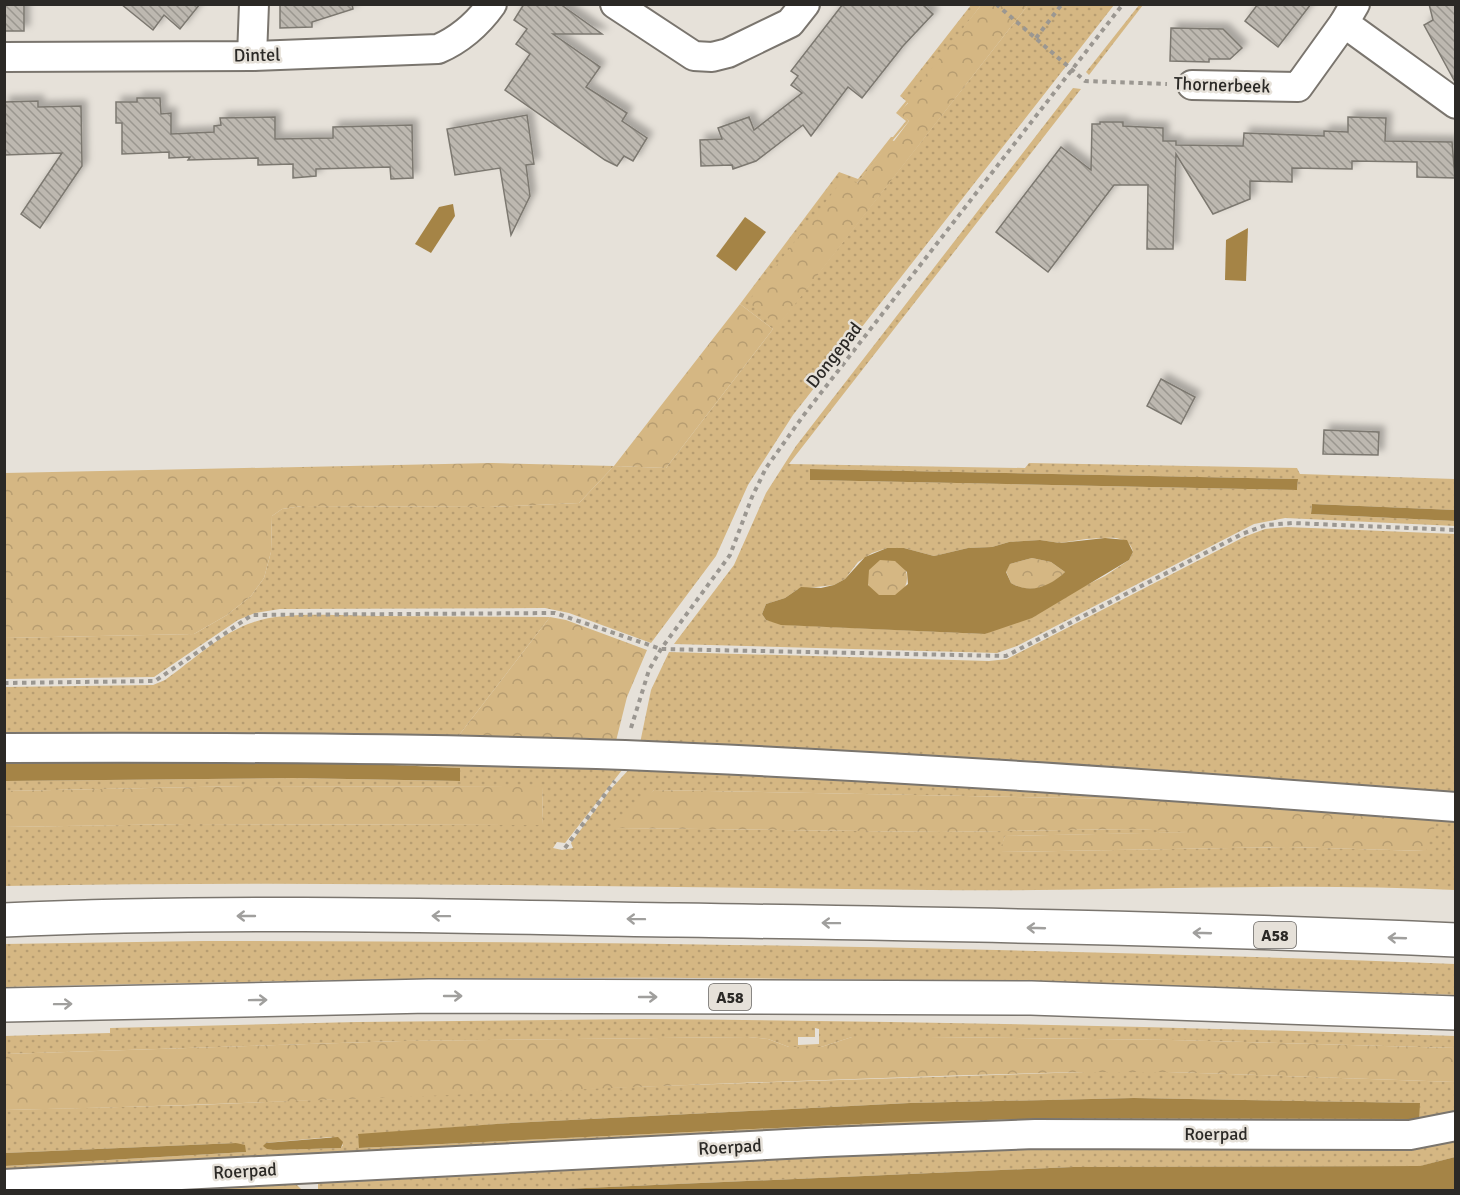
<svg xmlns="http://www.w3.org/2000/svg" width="1460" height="1195" font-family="Signika,sans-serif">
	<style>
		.grass { fill: url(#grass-dots); fill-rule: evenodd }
		.forest { fill: url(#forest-crowns) }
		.water { fill: #a58446; fill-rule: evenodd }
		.building { fill: url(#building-back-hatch); stroke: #7c7870; stroke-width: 1.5; filter: url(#shadow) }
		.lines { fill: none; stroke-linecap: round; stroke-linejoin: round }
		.street-casing { stroke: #7a756e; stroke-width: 32 }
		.highway-casing { stroke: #7a756e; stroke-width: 36 }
		.path { stroke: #9b9791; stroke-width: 4; stroke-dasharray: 4.5 4.5; stroke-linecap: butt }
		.street { stroke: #fff; stroke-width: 28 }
		.highway { stroke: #fff; stroke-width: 33 }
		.oneway { stroke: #a09f9d }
		.labels { text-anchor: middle; stroke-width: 5; stroke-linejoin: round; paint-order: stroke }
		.shield { fill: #e6e1d9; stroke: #63605c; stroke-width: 1.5 }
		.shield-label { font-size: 16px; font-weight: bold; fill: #2b2926 }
		.street-label { font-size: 18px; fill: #2b2926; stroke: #e6e1d9 }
	</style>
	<defs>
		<pattern id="grass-dots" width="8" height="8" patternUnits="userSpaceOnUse" patternTransform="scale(1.5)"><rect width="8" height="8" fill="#d5b783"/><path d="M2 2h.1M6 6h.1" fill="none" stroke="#b79d71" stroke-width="1.8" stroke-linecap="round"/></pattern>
		<pattern id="forest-crowns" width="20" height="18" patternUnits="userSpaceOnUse" patternTransform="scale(1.5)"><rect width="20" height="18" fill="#d5b783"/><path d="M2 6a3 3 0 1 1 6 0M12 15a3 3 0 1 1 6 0" fill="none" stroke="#b79d71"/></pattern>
		<pattern id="building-back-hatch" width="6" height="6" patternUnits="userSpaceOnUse" patternTransform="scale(1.5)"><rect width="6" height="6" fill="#bdb8b0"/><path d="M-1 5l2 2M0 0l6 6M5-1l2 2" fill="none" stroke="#9a968f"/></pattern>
		<filter id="shadow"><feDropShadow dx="5.5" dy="-5.5" stdDeviation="3" flood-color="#0004"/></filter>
	</defs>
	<rect width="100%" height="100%" fill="#e6e1d9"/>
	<g class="grass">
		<polygon points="971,5 981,5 900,113 909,121 857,183 749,302 778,325 1028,5 1114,5 793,415 748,485 716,556 651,643 569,613 545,608 280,609 255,613 238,620 154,677 5,679 4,638 194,634 227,615 251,596 264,578 271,552 272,516 282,509 302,506 489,507 579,503 614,466 666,468 773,329 740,304 839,172 858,179 891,137 893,137 906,121 896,113 906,101 900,96"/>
		<polygon points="1139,5 1143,5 1089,75 1086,72"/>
		<path d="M1073 88 1081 89 789 464 1025 468 1029 463 1297 468 1300 474 1455 479V510L1312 504 1311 514 1455 521V526L1285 518 1254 524 1017 646 997 653 674 644 734 565 766 493 796 446ZM811 469 1298 479 1297 490 811 480ZM1086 539C1102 539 1129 532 1133 552L1129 560 1105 576 985 634 788 625 766 620 762 614 766 604 785 598 798 589 834 585 845 579 858 562 872 553 887 548H904L934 556 968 548 992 547 1009 542 1040 540 1060 543Z"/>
		<polygon points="1287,527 1455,534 1455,799 639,748 651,690 669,652 989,661 1007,659 1244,537 1265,529"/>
		<path d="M378 616 550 617 453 743 5 738 4 687 153 685 165 680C192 661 222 632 254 622 286 611 343 616 378 616Z"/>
		<path d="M5 754 626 765 565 843 557 842 553 848 562 850 573 848 571 843 610 790 633 765 1455 814V890C1280 882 1106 892 931 890 622 887 313 880 5 886V827L186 824 543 825 542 787 245 786 5 791 4 781 292 778 459 781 460 768 349 763H5ZM654 790 1174 800 1426 851 1288 847 1000 852 1005 836 1203 832 1135 829 941 832 615 828Z"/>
		<path d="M203 941C621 941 1038 948 1455 964L1456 995C1200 986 945 979 690 978 461 977 233 982 5 987L4 944Z"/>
		<path d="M642 1019C913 1021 1184 1027 1455 1036L1456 1048 1172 1040 929 1037H852L821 1047H789L768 1039 748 1037 402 1041 5 1054 4 1036 110 1033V1028L357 1022ZM815 1028 819 1029V1044L798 1045V1037H815Z"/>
		<path d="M1085 1072H1168L1455 1082V1119L5 1177V1166L246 1152 236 1143 5 1153V1110L196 1105 567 1089ZM1134 1098 1420 1103 1274 1118H1068L900 1122 360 1148 358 1135 511 1123 910 1103ZM331 1137 343 1145 341 1148 276 1150 265 1143Z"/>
		<polygon points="1456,1133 1455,1157 1421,1166 1073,1167 540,1190 318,1190 318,1182 820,1148"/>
		<polygon points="294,1182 302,1190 145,1190"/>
	</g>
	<g class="forest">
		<polygon points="981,5 1028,5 778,326 748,302 844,178 857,183 892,140 894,141 909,121 899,113 908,103 906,101"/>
		<polygon points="740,304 773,329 666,468 614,466 579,503 489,507 302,506 282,509 272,516 271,552 264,578 251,596 227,615 194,634 5,638 5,473 492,463 614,466"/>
		<path d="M1032 558 1051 562 1065 572C1050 587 1031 595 1011 583L1006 571 1010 564Z"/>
		<circle cx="887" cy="578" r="20"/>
		<polygon points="550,617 566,620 647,650 627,697 616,741 453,743"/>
		<polygon points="245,786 542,787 543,825 186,824 5,827 5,791"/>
		<polygon points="654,790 1174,800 1438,818 1426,851 1288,847 999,852 1005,836 1188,832 1135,829 941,832 615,828 615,820"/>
		<path d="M748 1037 768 1039 789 1047H821L852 1037H929L1172 1040 1455 1048V1082L1168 1072H1085C725 1080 365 1102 5 1110V1054L402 1041Z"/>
	</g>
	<g class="water">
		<polygon points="453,204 455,216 431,253 415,244 439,207"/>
		<polygon points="745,217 766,232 736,271 716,256"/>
		<polygon points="1248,228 1246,281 1225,280 1226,240"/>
		<polygon points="810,469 1298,479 1297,490 810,480"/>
		<polygon points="1312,504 1455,510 1455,521 1311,514"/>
		<path d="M1105 538 1127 540 1133 552 1129 560 1032 618 985 634 781 625 766 620 762 614 766 604 785 598 801 587 821 588 834 585 845 579 865 557 887 548H904L934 556 968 548 992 547 1009 542 1040 540 1060 543ZM1032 558 1051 562 1065 572C1050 586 1031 595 1011 583L1006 572 1010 564ZM880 560 895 561 907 572 908 584 895 595H879L868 585 869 570Z"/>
		<polygon points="46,762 349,763 460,768 460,781 292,778 5,781 4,763"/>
		<polygon points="1134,1098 1420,1103 1419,1119 1068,1118 900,1122 359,1148 358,1134 511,1123 910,1103"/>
		<polygon points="338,1137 343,1142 341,1148 276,1150 267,1149 263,1146 266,1143"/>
		<polygon points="236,1143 245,1145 246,1152 5,1166 5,1153"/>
		<polygon points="1455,1157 1455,1190 540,1190 1073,1167 1420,1166"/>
	</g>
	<g class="building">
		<rect x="4" y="4" width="20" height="27"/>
		<polygon points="121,4 200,4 180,29 164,15 153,30"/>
		<polygon points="280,4 352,4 353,9 312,22 312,27 280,28"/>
		<polygon points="524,4 560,4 602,34 553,34 600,67 586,87 627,113 622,121 647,138 633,161 624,156 617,166 605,160 505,90 530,54 516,44 527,29 514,20"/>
		<polygon points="843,4 922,4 933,14 903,46 862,98 848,87 811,136 803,125 756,161 733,169 732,165 701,166 700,140 722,139 718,128 749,117 754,130 802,93 791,85 798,76 791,71"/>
		<polygon points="1258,4 1311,4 1278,47 1245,21"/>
		<polygon points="1429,4 1455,4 1455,82 1424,25 1433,20"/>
		<polygon points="1171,28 1223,29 1242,48 1230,59 1209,59 1209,62 1170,61"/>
		<polygon points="137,98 160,98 161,114 171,113 171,134 214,132 214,126 221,125 220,118 275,117 275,139 333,138 333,127 412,125 413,178 391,179 390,167 316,169 316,176 293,178 293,164 258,165 258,158 188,160 190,157 169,158 169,152 122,154 122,123 116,123 116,102 137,102"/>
		<polygon points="38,101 38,107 81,106 82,166 40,228 21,214 62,153 4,155 4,102"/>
		<polygon points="527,115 534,164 526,165 530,196 511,235 500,168 455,175 447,129"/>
		<polygon points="1348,117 1386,118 1385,141 1452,142 1455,178 1417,177 1417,162 1352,161 1352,169 1292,168 1292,182 1250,181 1250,199 1213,214 1176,154 1173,249 1147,249 1148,185 1114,185 1048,272 996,232 1061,147 1091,170 1092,124 1100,124 1100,122 1123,122 1123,126 1163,128 1163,141 1176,141 1176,145 1243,146 1244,133 1324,136 1324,131 1348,132"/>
		<polygon points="1161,379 1195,397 1181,424 1147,406"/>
		<polygon points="1324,430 1379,432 1378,455 1323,454"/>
	</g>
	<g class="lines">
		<defs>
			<g id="street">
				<polyline points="615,4 694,56 712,57 728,53 790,23 805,4"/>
				<polyline points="1355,4 1344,23 1456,104"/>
				<polyline points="252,56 254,4"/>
				<path d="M4 57 252 56 438 49C461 39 477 25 492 4"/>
				<polyline points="1192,85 1298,87 1344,23"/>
				<path d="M4 748C211 747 418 748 625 755 902 766 1179 786 1456 807"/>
				<polyline points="4,1184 826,1142 1035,1134 1410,1135 1456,1126"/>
			</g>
			<g id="highway">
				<path d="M4 920C228 910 452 916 675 920 935 924 1196 928 1456 940"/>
				<polyline points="4,1005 429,996 1031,998 1456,1013"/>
			</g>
		</defs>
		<use href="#street" class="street-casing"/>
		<use href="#highway" class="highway-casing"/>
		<g class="path">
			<polyline points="996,4 1085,81 1167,84"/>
			<polyline points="1036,38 1062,4"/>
			<polyline points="4,683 155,681 252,615 555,613 661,649 1006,656 1242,534 1266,525 1293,523 1456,530"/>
			<polyline points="631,728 649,670 661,649 730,555 752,497 766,468 803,416 1123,4"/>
			<polyline points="565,848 615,781"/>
		</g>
		<use href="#street" class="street"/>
		<use href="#highway" class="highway"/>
	</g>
	<defs><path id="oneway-shaft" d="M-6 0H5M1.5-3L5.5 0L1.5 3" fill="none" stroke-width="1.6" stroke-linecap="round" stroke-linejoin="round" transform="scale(1.5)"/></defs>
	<g class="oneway">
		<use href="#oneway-shaft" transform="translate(246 916) rotate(180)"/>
		<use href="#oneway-shaft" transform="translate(441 916) rotate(-179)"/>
		<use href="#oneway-shaft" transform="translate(636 919) rotate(-179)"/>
		<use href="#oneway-shaft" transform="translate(831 923) rotate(-179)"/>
		<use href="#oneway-shaft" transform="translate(1036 928) rotate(-178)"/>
		<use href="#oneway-shaft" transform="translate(1202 933) rotate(-178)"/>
		<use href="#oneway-shaft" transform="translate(1397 938) rotate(-178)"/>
		<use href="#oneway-shaft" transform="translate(453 996)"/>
		<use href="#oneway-shaft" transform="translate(648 997)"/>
		<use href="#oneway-shaft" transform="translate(258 1000) rotate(-1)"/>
		<use href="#oneway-shaft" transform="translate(63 1004) rotate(-1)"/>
	</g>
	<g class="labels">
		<g class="shield">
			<rect x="1254" y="922" width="42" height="26" rx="4.5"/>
			<rect x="709" y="984" width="42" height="26" rx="4.5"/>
		</g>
		<g class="shield-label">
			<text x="1275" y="941">A58</text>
			<text x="730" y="1003">A58</text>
		</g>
		<g class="street-label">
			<text transform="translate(257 55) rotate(-1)" y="6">Dintel</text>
			<text transform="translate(1222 85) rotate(2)" y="6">Thornerbeek</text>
			<text transform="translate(834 355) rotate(-52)" y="6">Dongepad</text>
			<text x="1216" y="1140">Roerpad</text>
			<text transform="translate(730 1147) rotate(-3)" y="6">Roerpad</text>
			<text transform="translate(245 1171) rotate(-3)" y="6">Roerpad</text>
		</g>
	</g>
	<rect width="1460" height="1195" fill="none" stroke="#2b2926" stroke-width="12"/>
</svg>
